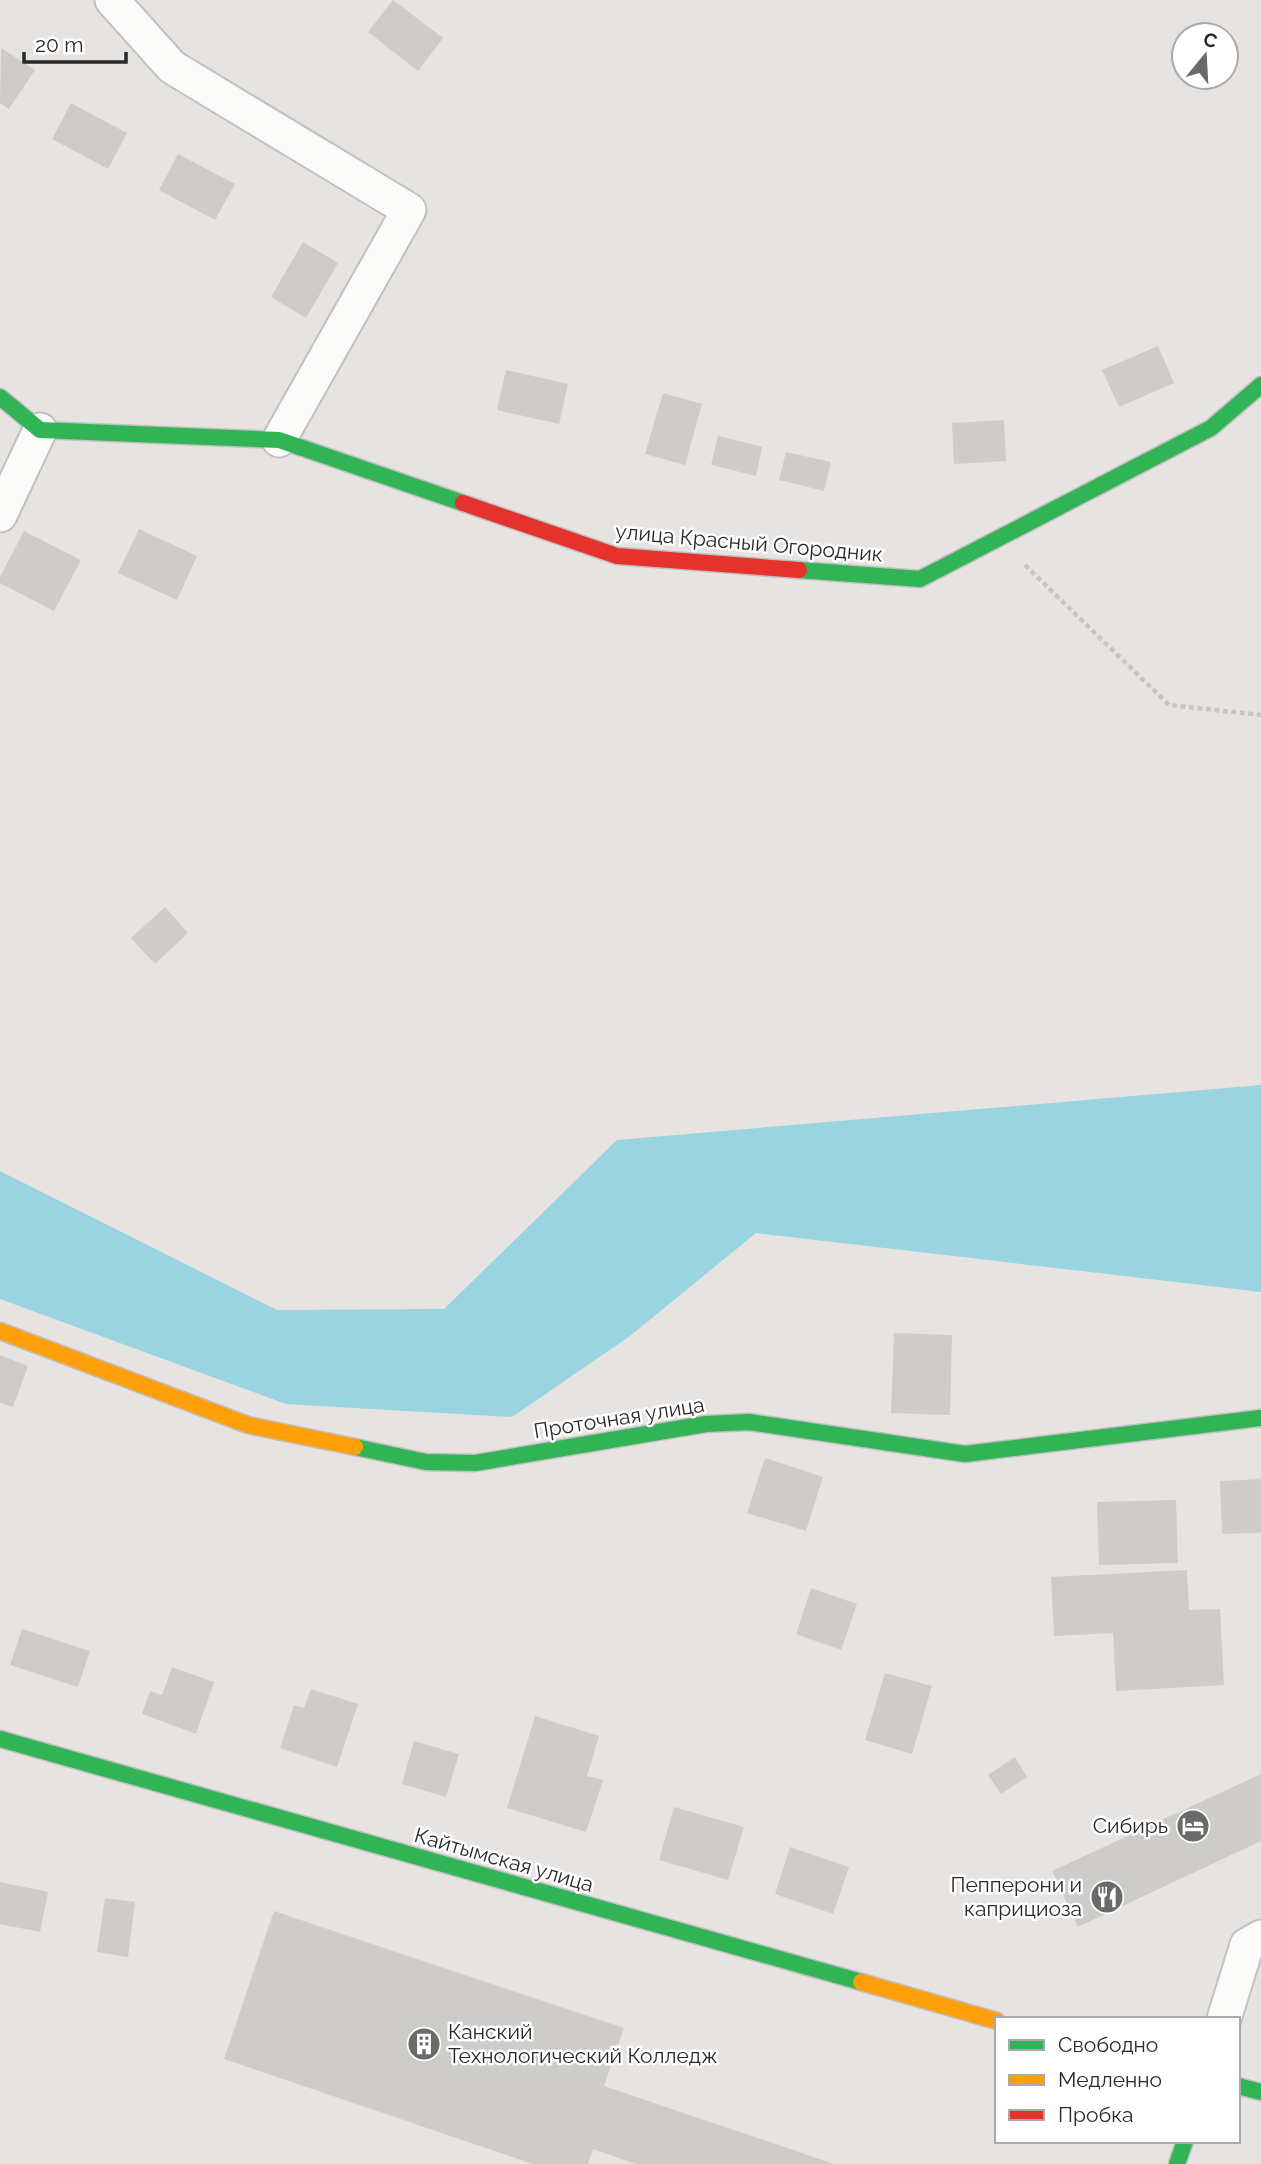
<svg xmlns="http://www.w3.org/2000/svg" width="1261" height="2164" font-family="Raleway,sans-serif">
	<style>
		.water { fill: #9bd4e1 }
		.building { fill: #ceccc9 }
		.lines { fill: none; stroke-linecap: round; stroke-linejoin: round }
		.street-casing { stroke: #c1c0c1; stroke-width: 37 }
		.fast-casing { stroke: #c1c0c1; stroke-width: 19 }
		.slow-casing { stroke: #c1c0c1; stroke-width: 19 }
		.jam-casing { stroke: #c1c0c1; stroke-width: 19 }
		.path { stroke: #c6c5c5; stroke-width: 4.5; stroke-dasharray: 5 3.5; stroke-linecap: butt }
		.street { stroke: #fbfbfa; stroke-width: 33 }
		.fast { stroke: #30b455; stroke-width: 16 }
		.slow { stroke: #ff9f0a; stroke-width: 16 }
		.jam { stroke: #e5322d; stroke-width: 16 }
		.labels { text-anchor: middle; stroke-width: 5; stroke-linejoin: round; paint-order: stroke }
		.street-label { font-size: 21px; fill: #292929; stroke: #fff }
		.poi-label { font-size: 21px; fill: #292929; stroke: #fff; text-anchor: end }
	</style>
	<rect width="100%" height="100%" fill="#e7e3e0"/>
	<polygon class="water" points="1261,1085 1261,1292 756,1233 630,1336 512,1417 286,1404 0,1299 0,1171 277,1310 444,1309 617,1140"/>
	<g class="building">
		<polygon points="393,0 443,38 418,71 368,32"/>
		<polygon points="1,48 35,70 9,109 0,103"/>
		<polygon points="71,103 127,133 108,169 52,139"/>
		<polygon points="178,154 235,184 215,220 159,190"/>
		<polygon points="303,242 338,263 306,318 271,297"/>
		<polygon points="1158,346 1174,383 1119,407 1102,370"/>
		<polygon points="506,370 568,384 559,424 497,410"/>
		<polygon points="663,393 702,404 685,465 645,454"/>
		<polygon points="1004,420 1006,461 954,464 952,423"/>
		<polygon points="718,436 762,447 756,476 711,465"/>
		<polygon points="786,452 831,462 824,491 779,480"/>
		<polygon points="139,529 197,556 177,600 118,573"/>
		<polygon points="24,531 81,560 54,611 0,583 0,577"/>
		<polygon points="165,907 188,933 155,964 131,938"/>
		<polygon points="894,1333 952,1335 950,1415 891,1413"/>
		<polygon points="0,1355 28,1366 13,1407 0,1403"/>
		<polygon points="765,1458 823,1477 806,1531 747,1513"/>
		<polygon points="1261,1479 1261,1533 1222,1534 1220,1481"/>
		<polygon points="1176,1500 1178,1563 1099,1565 1097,1502"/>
		<polygon points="1187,1570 1189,1610 1220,1609 1224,1685 1116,1691 1113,1633 1054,1636 1051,1577"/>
		<polygon points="811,1588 857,1604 841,1650 796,1634"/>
		<polygon points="22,1629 90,1651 78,1687 10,1665"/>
		<polygon points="172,1667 214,1682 196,1734 142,1714 150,1691 162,1695"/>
		<polygon points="885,1673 932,1686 912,1754 865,1740"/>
		<polygon points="311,1689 358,1704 337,1767 280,1748 294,1705 304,1708"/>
		<polygon points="535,1716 599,1736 587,1776 603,1780 586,1832 507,1808"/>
		<polygon points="414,1741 459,1754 446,1797 402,1784"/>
		<polygon points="1015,1757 1027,1777 1001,1794 988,1775"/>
		<polygon points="1261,1774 1261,1841 1078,1927 1052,1871"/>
		<polygon points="674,1807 744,1827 728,1880 659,1860"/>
		<polygon points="790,1847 849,1867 833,1914 775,1894"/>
		<polygon points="0,1882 48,1892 40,1932 0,1924"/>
		<polygon points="105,1898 135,1902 128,1957 97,1952"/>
		<polygon points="274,1911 624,2028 604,2086 834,2164 636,2164 593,2149 588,2164 533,2164 224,2059"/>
	</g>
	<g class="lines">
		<defs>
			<g id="street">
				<polyline points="112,0 172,67 409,210 279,440"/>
				<polyline points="0,515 40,430"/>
				<polyline points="1224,2019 1247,1945 1261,1937"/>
			</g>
			<g id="fast">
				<polyline points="0,397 40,430 279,440 463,503"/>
				<polyline points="799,570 920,579 1211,428 1261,385"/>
				<polyline points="355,1447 426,1462 475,1463 706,1424 749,1422 965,1454 1261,1418"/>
				<polyline points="0,1739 861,1982"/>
				<polyline points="1238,2086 1261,2092"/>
				<polyline points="1177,2164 1185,2141"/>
			</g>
			<g id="slow">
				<polyline points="0,1331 248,1425 355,1447"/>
				<polyline points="861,1982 997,2021"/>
			</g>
			<polyline id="jam" points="463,503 617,556 799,570"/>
		</defs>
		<use href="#street" class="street-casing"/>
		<use href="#fast" class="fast-casing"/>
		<use href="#slow" class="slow-casing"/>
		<use href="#jam" class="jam-casing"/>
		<polyline class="path" points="1025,565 1169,705 1261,715"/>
		<use href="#street" class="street"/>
		<use href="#fast" class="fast"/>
		<use href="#slow" class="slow"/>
		<use href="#jam" class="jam"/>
	</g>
	<defs>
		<symbol id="hotel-disc" viewBox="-11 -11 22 22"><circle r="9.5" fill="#6c6a69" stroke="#fff"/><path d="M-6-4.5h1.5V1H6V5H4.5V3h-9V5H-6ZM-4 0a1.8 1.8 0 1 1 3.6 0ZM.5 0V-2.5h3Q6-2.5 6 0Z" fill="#fff"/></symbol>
		<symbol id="restaurant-disc" viewBox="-11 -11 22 22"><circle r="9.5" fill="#6c6a69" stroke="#fff"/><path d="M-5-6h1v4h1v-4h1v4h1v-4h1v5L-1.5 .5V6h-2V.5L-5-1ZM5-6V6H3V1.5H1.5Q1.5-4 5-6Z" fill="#fff"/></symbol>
		<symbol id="building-disc" viewBox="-11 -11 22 22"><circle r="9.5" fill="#6c6a69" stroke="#fff"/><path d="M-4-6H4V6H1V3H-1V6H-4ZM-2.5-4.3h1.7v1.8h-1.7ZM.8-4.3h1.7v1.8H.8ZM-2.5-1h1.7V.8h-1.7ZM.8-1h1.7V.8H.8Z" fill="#fff"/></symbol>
	</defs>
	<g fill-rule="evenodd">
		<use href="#hotel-disc" x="1174" y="1807" width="38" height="38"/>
		<use href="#restaurant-disc" x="1088" y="1878" width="38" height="38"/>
		<use href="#building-disc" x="405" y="2025" width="38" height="38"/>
	</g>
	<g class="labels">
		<g class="street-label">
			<text transform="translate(749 543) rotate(5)" y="7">улица Красный Огородник</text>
			<text transform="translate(619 1418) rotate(-9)" y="7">Проточная улица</text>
			<text transform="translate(504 1860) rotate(16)" y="7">Кайтымская улица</text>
		</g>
		<g class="poi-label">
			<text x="1168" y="1833">Сибирь</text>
			<text x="1082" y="1892">Пепперони и<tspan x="1082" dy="24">каприциоза</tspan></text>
			<text x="448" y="2039" text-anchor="start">Канский<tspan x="448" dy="24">Технологический Колледж</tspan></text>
		</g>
	</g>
	<rect x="995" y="2017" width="245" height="126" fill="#ffffff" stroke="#a9a9a9" stroke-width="2"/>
	<rect x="1009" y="2040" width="35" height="10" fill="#30b455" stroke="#a9a9a9" stroke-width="2"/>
	<text x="1058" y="2052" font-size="21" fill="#292929">Свободно</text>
	<rect x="1009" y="2075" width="35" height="10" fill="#ff9f0a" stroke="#a9a9a9" stroke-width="2"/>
	<text x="1058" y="2087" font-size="21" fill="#292929">Медленно</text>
	<rect x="1009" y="2110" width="35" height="10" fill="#e5322d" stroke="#a9a9a9" stroke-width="2"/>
	<text x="1058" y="2122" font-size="21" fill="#292929">Пробка</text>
	<g transform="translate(1205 56) rotate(18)"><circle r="33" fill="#ffffff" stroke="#a9a9a9" stroke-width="2"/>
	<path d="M0-5L12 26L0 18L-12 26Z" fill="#6c6a69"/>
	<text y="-10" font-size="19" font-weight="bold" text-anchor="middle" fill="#292929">С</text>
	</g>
	<path d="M24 52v10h102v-10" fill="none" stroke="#292929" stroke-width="3.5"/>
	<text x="35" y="52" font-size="21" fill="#292929" stroke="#ffffff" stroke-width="5" paint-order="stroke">20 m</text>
</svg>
